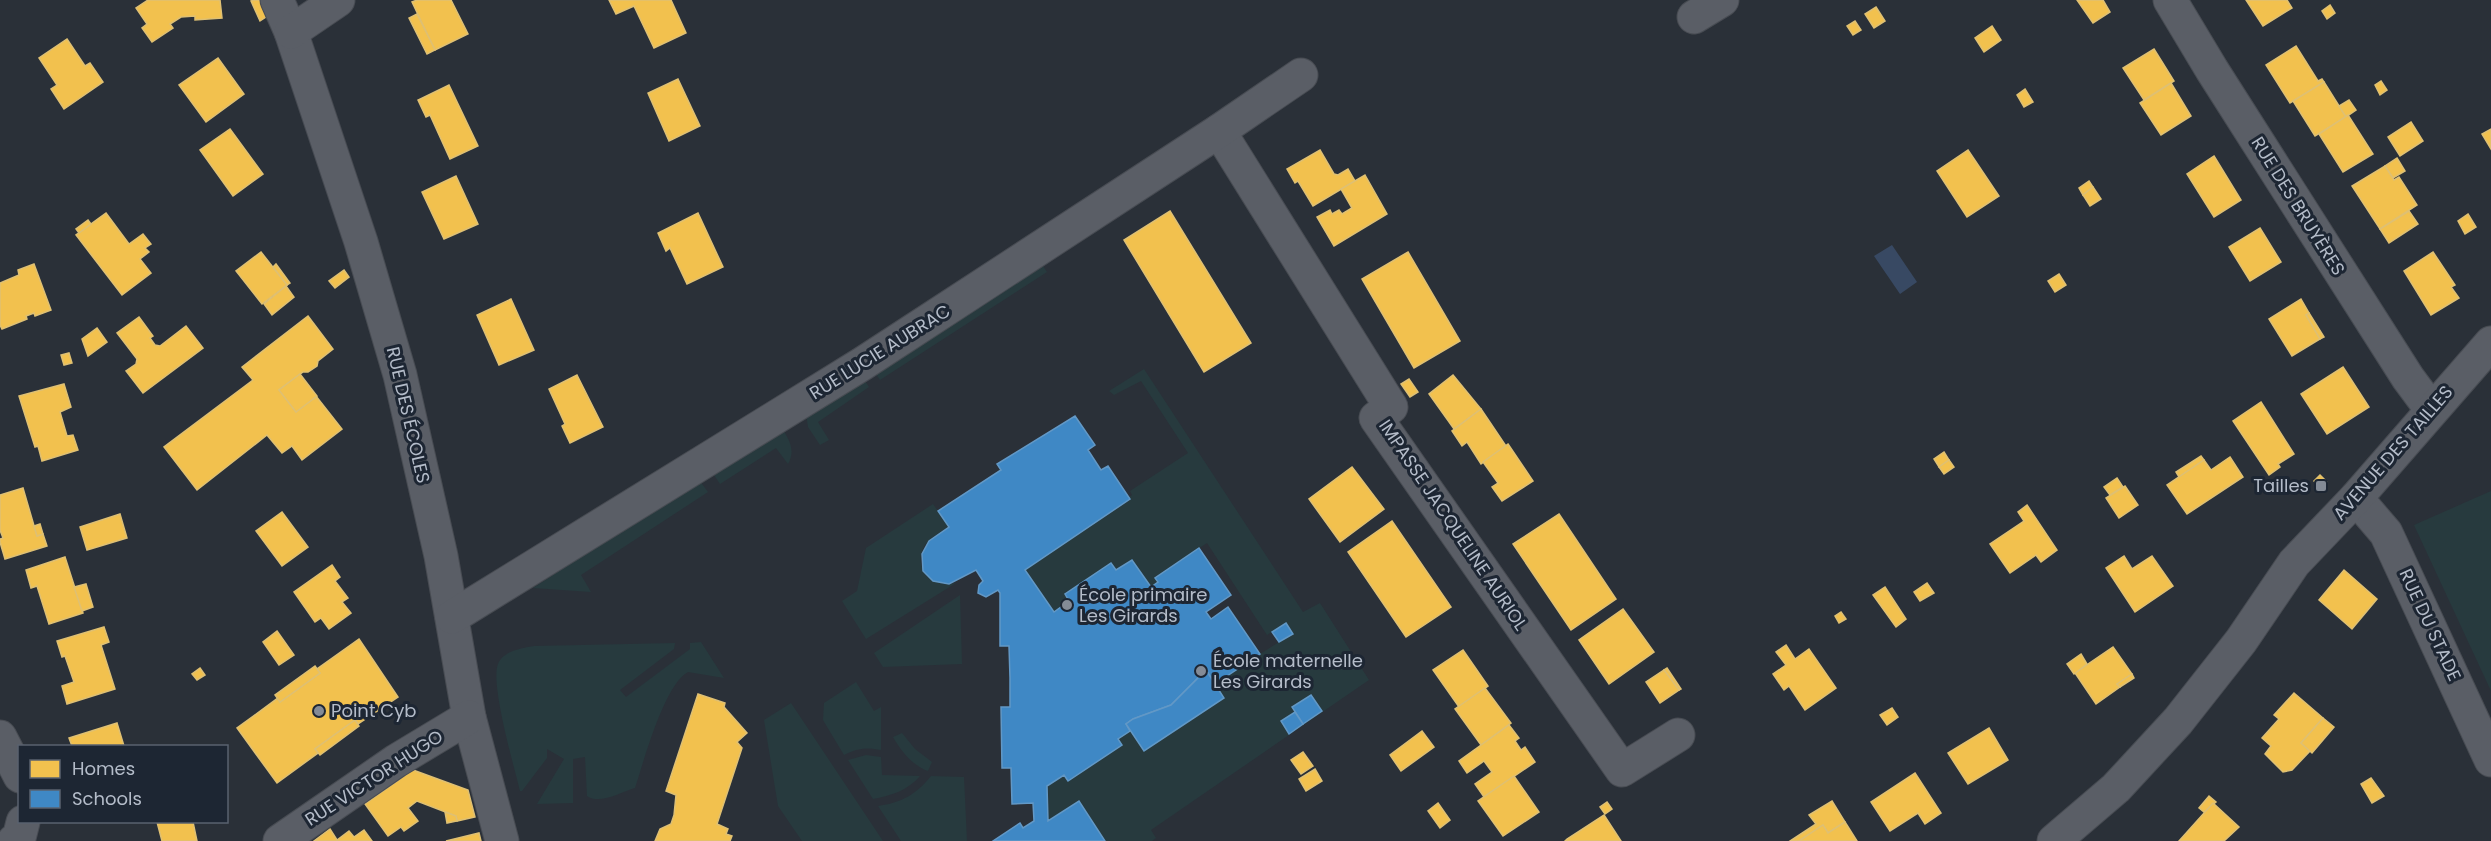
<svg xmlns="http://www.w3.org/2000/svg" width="2491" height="841" font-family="Poppins,sans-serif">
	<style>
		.green { fill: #273a3e }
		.water { fill: #384963 }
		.homes { fill: #f2c14e; stroke: #dfc073; stroke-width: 1.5 }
		.schools { fill: #3f88c5; stroke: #6298c6; stroke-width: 1.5 }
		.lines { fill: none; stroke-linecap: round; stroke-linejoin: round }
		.minor-casing { stroke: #484c53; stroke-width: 35 }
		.minor { stroke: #5a5e66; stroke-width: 33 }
		.poi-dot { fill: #848b96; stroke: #1d2633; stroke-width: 2 }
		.labels { text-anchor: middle; stroke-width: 6; stroke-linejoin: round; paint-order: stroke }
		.street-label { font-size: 18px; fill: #b4bcc9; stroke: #1d2633 }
		.poi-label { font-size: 18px; fill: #b4bcc9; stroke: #1d2633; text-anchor: start }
	</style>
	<rect width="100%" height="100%" fill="#2a3038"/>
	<g class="green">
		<polygon points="1041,263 1047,272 880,380 872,368"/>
		<polygon points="1144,369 1303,612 1320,603 1369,680 1151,830 1156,838 1152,841 1105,841 1048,821 1047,786 1064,775 1069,781 1122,745 1118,739 1130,731 1126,724 1133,719 1260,654 1292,634 1286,623 1267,635 1207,543 1155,577 1158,582 1151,587 1132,560 1116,570 1111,563 1065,594 1069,601 1054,612 1025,570 1130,500 1129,497 1132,495 1130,491 1188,453 1141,381 1114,395 1109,391"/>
		<polygon points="861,375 869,387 818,422 829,440 820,445 808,427 806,414"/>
		<path d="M781 427C789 439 796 450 788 464L776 448 720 484 712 472Z"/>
		<polygon points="699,480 708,492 581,575 591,592 533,588"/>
		<polygon points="2491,491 2491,691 2414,525"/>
		<path d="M933 504 949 527C941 532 931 537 925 545 911 568 933 588 956 583L866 639 842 601 857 591 866 548Z"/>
		<polygon points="960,595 962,664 883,667 874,653"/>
		<path d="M701 642 724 678 688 672C664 685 644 761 635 788 621 792 600 805 587 796L585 757 573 759V803L537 804 564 759 547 749V758L522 791H520C514 766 490 684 498 664 503 651 522 648 534 646L675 643 674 649 620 690 626 697 690 649V643Z"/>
		<path d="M856 682 874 711 881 707V750C867 747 857 748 844 755L823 720 824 703Z"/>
		<polygon points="791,703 883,841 802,841 778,806 764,720"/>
		<path d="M902 733 915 749 932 762 928 771C913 766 901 751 893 737Z"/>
		<path d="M866 755 881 757 882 775 920 776C908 790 891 796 873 799L848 760Z"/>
		<path d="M931 776 964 777 967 841H901L878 806C901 803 917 794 931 776Z"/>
	</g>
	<polygon class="water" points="1892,245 1917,282 1900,294 1874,256"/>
	<g class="homes">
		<polygon points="148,0 220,0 222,18 195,20 195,16 181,17 170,24 173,28 152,42 142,28 147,24 136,8"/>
		<polygon points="254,0 262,0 269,15 260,21 251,1"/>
		<polygon points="417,0 451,0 468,34 435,50 412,2"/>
		<polygon points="609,0 671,0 686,33 654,48 634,6 616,14"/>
		<polygon points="2077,0 2103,0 2110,12 2093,23"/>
		<polygon points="2246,0 2287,0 2292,8 2263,26"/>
		<polygon points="2330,5 2335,13 2327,19 2322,11"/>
		<polygon points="1876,7 1885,21 1874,28 1865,14"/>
		<polygon points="417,14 435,50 427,54 409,18"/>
		<polygon points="1855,21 1861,30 1853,35 1847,26"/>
		<polygon points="1992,26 2001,40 1984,52 1975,38"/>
		<polygon points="67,39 85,66 90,63 103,82 64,109 51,89 57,85 39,58"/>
		<polygon points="2296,46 2318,81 2322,79 2324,82 2290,103 2266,65"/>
		<polygon points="2154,49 2174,81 2144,100 2123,68"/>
		<polygon points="218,58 244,94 206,122 179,85"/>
		<polygon points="678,79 700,126 669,141 648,93"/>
		<polygon points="2381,81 2387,90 2380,95 2375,85"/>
		<polygon points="2324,82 2346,117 2315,136 2293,101"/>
		<polygon points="2171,83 2191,116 2161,135 2140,103"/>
		<polygon points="449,85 478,146 450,159 430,115 426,117 418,100"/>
		<polygon points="2025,89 2033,102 2024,107 2017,95"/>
		<polygon points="2349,100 2356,110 2346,117 2339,106"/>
		<polygon points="2348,115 2373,154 2343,172 2319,134"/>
		<polygon points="2411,122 2423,141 2400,156 2388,137"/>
		<polygon points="230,129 263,174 233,196 200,150"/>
		<polygon points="2491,129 2491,149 2482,134"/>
		<polygon points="1320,150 1334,174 1338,175 1348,169 1355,181 1313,206 1298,181 1295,183 1287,169"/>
		<polygon points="1968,150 1999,196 1967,217 1937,171"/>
		<polygon points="2214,156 2241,200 2214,217 2187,174"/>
		<polygon points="2397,158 2405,171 2393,178 2385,166"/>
		<polygon points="2385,166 2394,180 2399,177 2417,205 2380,229 2352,186"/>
		<polygon points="1365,175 1387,214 1334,246 1317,217 1330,210 1332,214 1339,210 1342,214 1352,208 1341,189"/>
		<polygon points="456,176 478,224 444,239 422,192"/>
		<polygon points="2089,181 2093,187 2083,195 2079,188"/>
		<polygon points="2093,187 2101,199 2090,206 2083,195"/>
		<polygon points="1170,211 1251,343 1204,372 1124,240"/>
		<polygon points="2409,211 2418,224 2389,243 2380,229"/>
		<polygon points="106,213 129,244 143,234 151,244 145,248 149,252 140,259 151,273 122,295 76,235"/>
		<polygon points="698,213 723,267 687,284 670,248 666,251 658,233"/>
		<polygon points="2468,214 2476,227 2465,234 2458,221"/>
		<polygon points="88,220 91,224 79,233 76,229"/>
		<polygon points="2260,228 2281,262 2250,281 2229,247"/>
		<polygon points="261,252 287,285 262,304 236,271"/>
		<polygon points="1408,252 1460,341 1414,368 1362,279"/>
		<polygon points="2433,252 2455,285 2451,287 2459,298 2431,315 2404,271"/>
		<polygon points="34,264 51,310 35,316 34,313 26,316 27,319 2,329 0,325 0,283 19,275 18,270"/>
		<polygon points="276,264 290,283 287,285 273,267"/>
		<polygon points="344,270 349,277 335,288 329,281"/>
		<polygon points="2059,274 2066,285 2055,292 2048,281"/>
		<polygon points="286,286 294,297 272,315 264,304"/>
		<polygon points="511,299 534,350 499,365 477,315"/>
		<polygon points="2301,299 2309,313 2306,315 2320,339 2292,356 2269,319"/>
		<polygon points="2309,313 2324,337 2320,339 2306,315"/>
		<polygon points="308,316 333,349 318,361 317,366 308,372 303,372 279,390 296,412 316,396 342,429 302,460 292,446 282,453 267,435 197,490 164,447 253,380 242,367"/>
		<polygon points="139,317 153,336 150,338 155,345 160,346 186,326 203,348 143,393 126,371 136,364 137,359 117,333"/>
		<polygon points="97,328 107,342 88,356 82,339"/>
		<polygon points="69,353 72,363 64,365 61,355"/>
		<polygon points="2343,367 2369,407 2327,434 2301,394"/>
		<polygon points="300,374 317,396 296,412 279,390"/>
		<polygon points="577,375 603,427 570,443 562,426 565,424 549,389"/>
		<polygon points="1453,375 1481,409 1454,429 1429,394"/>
		<polygon points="1409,379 1418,392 1410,397 1401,384"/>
		<polygon points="64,384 71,407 60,412 67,436 73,435 78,450 42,461 38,446 35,447 19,396"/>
		<polygon points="2261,402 2294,454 2278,464 2280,467 2269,475 2233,421"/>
		<polygon points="1481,409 1506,446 1481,464 1467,442 1462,446 1452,431"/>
		<polygon points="1508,444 1533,481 1502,501 1492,487 1498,483 1483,462"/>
		<polygon points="1944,452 1949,460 1939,467 1934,459"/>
		<polygon points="2201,456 2204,460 2179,477 2176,472"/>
		<polygon points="2230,457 2243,477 2187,514 2167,485 2204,460 2211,470"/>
		<polygon points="1949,460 1954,467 1944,474 1939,467"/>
		<polygon points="1352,467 1384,509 1340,542 1309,499"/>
		<polygon points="2320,475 2327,482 2321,488 2314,481"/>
		<polygon points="2117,478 2123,487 2110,495 2104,487"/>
		<polygon points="2125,486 2138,505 2119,518 2106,498"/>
		<polygon points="23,488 37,536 43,534 47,546 5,559 0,542 0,539 3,538 0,530 0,495"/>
		<polygon points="2027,505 2057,550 2041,562 2036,555 2010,573 1990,544 2024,521 2018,512"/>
		<polygon points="282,512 308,547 282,566 256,531"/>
		<polygon points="120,514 127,538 87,550 80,527"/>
		<polygon points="1559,514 1616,599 1571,630 1513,544"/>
		<polygon points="1392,521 1451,607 1406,637 1348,552"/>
		<polygon points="40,524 43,534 37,536 34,526"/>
		<polygon points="2124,556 2132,569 2152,556 2173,586 2135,612 2106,568"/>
		<polygon points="65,557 83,613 49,624 37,586 31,588 26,570"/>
		<polygon points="332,565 340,577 335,581 348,598 342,602 351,613 329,629 321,618 315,622 294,592"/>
		<polygon points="2344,570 2377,599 2352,629 2319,600"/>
		<polygon points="1927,583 1934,593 1920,601 1914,592"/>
		<polygon points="86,584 93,607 82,611 74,587"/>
		<polygon points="1885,587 1906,619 1896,627 1873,595"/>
		<polygon points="1623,609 1654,652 1609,684 1579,640"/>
		<polygon points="1841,612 1846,619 1839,623 1835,616"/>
		<polygon points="104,627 109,642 101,645 115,689 67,704 62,686 74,682 65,656 62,657 57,641"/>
		<polygon points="277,631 294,655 279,665 263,642"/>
		<polygon points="359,639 398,697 358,724 355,720 315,749 318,753 277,783 237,728 278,698 280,702 320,673 317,669"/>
		<polygon points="1786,645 1795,659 1809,649 1836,688 1805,710 1789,686 1784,690 1773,674 1786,665 1776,652"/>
		<polygon points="2113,647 2132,674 2117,684 2120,687 2096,704 2075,673"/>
		<polygon points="1463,650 1488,686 1459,707 1433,670"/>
		<polygon points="2081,654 2087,664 2074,674 2067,664"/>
		<polygon points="315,666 320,673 280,702 275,695"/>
		<polygon points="200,668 205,675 197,680 192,674"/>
		<polygon points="1667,668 1681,689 1679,690 1664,670"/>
		<polygon points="1664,670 1679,690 1660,703 1646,682"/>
		<polygon points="2132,674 2134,678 2120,687 2117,684"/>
		<polygon points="1485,688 1511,723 1481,745 1455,709"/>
		<polygon points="2294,693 2323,718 2301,743 2310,751 2292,770 2283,772 2265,754 2271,746 2262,738 2279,719 2274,715"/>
		<polygon points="698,694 725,703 724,707 747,733 737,742 742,748 717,824 728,829 726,834 732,836 730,841 655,841 660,829 671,824 674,815 676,795 666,791"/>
		<polygon points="1892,708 1898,717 1887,725 1880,715"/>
		<polygon points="2323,718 2334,727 2312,753 2301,743"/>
		<polygon points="355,720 359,726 320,755 315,749"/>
		<polygon points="117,723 124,746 72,746 69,738"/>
		<polygon points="1509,725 1519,738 1515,741 1521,750 1525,747 1535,762 1484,797 1475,784 1492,772 1484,761 1467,773 1459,761"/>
		<polygon points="1989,728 2008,760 1968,784 1948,753"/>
		<polygon points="1422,731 1434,747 1401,771 1390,755"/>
		<polygon points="1303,752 1313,766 1301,774 1291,760"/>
		<polygon points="1315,769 1322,781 1306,791 1299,779"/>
		<polygon points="413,770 468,790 475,817 457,821 456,816 417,801 408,808 418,821 404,831 401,827 388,836 365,804"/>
		<polygon points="1915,773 1941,813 1925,824 1918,813 1890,831 1871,802"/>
		<polygon points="1514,776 1539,812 1503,836 1478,801"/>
		<polygon points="2371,778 2384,796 2372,803 2361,784"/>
		<polygon points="2209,796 2216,802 2204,812 2199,808"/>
		<polygon points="1832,801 1845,822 1828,833 1823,825 1799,841 1790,841 1816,824 1809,815"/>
		<polygon points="1607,802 1612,809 1605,814 1600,807"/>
		<polygon points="1438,803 1450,820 1440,828 1428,811"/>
		<polygon points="2213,803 2239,827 2224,841 2179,841"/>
		<polygon points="445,812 456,816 457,821 447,823"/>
		<polygon points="1604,815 1621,841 1565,841 1567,839"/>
		<polygon points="157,822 193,822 197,841 162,841"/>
		<polygon points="1845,822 1857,841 1799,841 1823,825 1828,833"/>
		<polygon points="330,829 337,840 349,831 354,837 364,830 372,841 314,841"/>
		<polygon points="479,833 481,841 446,841"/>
	</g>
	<g class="schools">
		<polygon points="1075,416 1095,445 1088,450 1101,470 1108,466 1130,499 1025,570 1054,612 1069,601 1065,594 1111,563 1116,570 1132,560 1151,587 1158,582 1155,578 1199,548 1231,595 1206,612 1211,619 1228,607 1260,654 1215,684 1206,670 1171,705 1133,719 1126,724 1130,731 1118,739 1122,745 1068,781 1064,775 1047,786 1048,821 1079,801 1105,841 993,841 1020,823 1023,828 1034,821 1033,803 1012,804 1011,768 1002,768 1001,707 1010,707 1010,678 1009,646 1000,646 1000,593 998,590 986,597 978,593 979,585 983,581 976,570 949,584 933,581 923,571 922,554 929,541 949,527 938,511 1001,470 997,464"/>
		<polygon points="1286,623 1293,634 1279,642 1272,632"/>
		<polygon points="1206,670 1224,698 1144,751 1126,724 1133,719 1171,705"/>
		<polygon points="1311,695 1322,711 1303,724 1292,707"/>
		<polygon points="1295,712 1303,724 1289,734 1281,721"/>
	</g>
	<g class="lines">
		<defs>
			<g id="minor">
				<polyline points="277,0 291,32 361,242 400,375 441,556 469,717 502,841"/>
				<polyline points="2170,0 2212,70 2408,378 2431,409"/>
				<polyline points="1694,17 1722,0"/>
				<polyline points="291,32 338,0"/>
				<polyline points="1219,131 1391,407 1376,418 1622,770 1678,735"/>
				<polyline points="2356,498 2386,533 2491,760"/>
				<polyline points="452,617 862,364 1219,131 1301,75"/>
				<polyline points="0,737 20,776"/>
				<polyline points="14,841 19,838 23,822"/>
				<polyline points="280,841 396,761 469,717"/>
				<polyline points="2054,841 2116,788 2178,721 2241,641 2294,563 2356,498 2491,343"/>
			</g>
		</defs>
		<use href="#minor" class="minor-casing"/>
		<use href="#minor" class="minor"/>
	</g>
	<g class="poi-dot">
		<rect x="2315" y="480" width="12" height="12" rx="3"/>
		<circle cx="1067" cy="605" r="6"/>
		<circle cx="1201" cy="671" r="6"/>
		<circle cx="319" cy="711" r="6"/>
	</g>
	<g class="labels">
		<g class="street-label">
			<text transform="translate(2298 206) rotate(58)" y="6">RUE DES BRUYÈRES</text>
			<text transform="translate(880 352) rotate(-32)" y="6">RUE LUCIE AUBRAC</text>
			<text transform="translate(408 415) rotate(77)" y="6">RUE DES ÉCOLES</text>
			<text transform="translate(2393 453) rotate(-49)" y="6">AVENUE DES TAILLES</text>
			<text transform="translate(1453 525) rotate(56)" y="6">IMPASSE JACQUELINE AURIOL</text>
			<text transform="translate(2430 625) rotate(65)" y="6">RUE DU STADE</text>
			<text transform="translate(374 778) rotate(-33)" y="6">RUE VICTOR HUGO</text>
		</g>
		<g class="poi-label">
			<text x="2309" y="492" text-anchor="end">Tailles</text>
			<text x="1079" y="601">École primaire<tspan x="1079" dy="21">Les Girards</tspan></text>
			<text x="1213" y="667">École maternelle<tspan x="1213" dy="21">Les Girards</tspan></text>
			<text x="331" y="717">Point Cyb</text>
		</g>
	</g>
	<rect x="18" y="745" width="210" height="78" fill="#1d2633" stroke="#59626f" stroke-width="1.5"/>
	<rect x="30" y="760" width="30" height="18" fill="#f2c14e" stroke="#59626f" stroke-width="1.5"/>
	<text x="72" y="775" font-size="18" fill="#b4bcc9">Homes</text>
	<rect x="30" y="790" width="30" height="18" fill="#3f88c5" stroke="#59626f" stroke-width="1.5"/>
	<text x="72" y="805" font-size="18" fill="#b4bcc9">Schools</text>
</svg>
